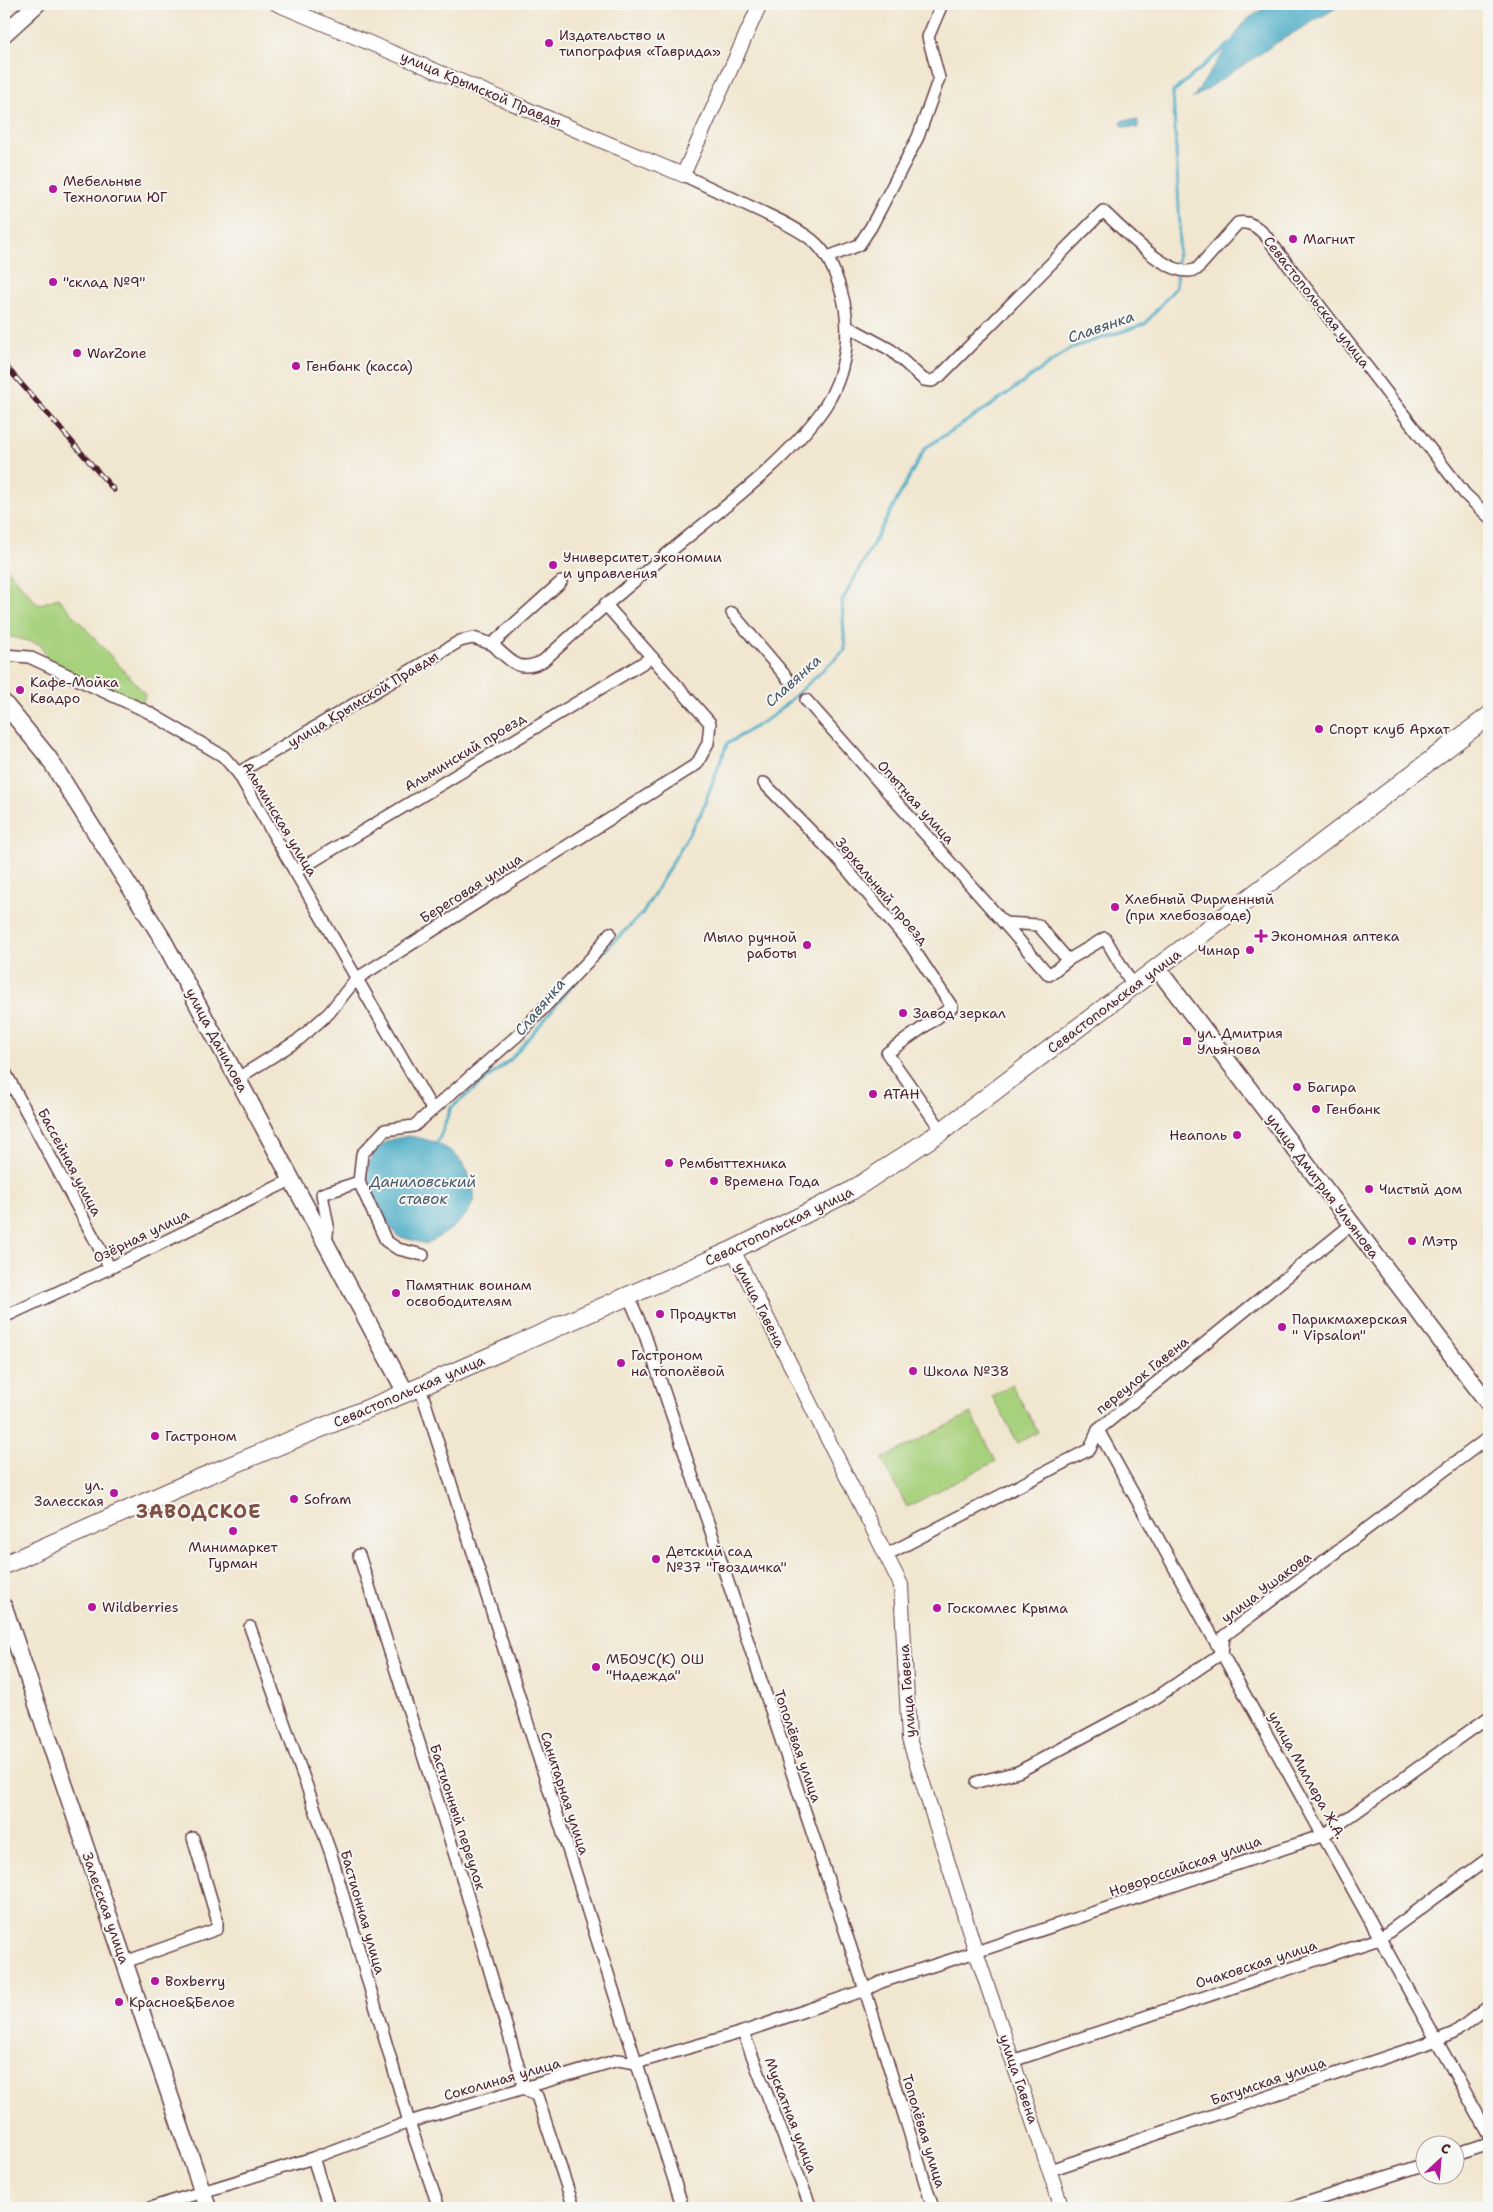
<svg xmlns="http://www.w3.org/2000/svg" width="1493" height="2212" font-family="'Shantell Sans',sans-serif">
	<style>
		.green { fill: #a8d17d; stroke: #797854 }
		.water { fill: #46abc6; stroke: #486578 }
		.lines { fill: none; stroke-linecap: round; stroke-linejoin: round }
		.stream { stroke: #46abc6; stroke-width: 3 }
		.minor-casing { stroke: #633d44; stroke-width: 14 }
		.tertiary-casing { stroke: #633d44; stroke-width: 16 }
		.secondary-casing { stroke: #633d44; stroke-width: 19 }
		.primary-casing { stroke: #633d44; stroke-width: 20 }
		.minor { stroke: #fff; stroke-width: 11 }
		.tertiary { stroke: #fff; stroke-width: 14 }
		.secondary { stroke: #fff; stroke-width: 16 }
		.primary { stroke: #fff; stroke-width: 18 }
		.rail-casing { stroke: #4a1f2b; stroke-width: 5 }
		.rail { stroke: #f6f6f2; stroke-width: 3; stroke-dasharray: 9; stroke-linecap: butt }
		.poi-dot { fill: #b5179e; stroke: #f6f6f2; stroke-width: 2 }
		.labels { text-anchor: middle; stroke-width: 4; stroke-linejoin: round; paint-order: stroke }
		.poi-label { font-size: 14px; fill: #4a1f2b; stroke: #f6f6f2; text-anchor: start }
		.street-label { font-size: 14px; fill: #4a1f2b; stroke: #f6f6f2 }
		.water-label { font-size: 15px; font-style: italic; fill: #485769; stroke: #f6f6f2 }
		.district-label { font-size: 19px; font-weight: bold; letter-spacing: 1px; fill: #7f5043; stroke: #f6f6f2 }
	</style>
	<rect width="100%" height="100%" fill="#f6f6f2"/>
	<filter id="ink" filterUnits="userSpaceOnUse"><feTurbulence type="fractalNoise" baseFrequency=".02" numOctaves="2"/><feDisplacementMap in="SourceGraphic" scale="10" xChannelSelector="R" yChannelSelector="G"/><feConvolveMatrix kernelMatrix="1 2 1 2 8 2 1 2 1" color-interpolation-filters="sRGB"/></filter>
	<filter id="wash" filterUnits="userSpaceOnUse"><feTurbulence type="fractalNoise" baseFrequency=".0096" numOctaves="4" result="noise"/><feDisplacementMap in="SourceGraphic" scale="20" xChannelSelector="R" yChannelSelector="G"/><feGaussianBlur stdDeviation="1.12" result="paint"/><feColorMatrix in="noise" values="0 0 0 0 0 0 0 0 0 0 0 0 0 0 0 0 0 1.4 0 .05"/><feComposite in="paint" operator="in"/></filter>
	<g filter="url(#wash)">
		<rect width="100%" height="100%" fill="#f1e6cf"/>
		<g class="green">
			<polygon points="4,565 38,605 58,598 145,694 143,702 124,698 50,665 40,644 4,635"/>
			<polygon points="1012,1385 1038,1432 1018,1443 992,1396"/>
			<polygon points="971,1413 996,1461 907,1507 882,1459"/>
		</g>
		<g class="water">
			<polygon points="1269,4 1343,4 1278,42 1192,99 1245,21"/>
			<polygon points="1123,120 1138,120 1138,128 1123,127 1121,123"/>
			<path d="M407 1136C435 1139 464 1151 471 1182 472 1186 475 1192 474 1197 470 1220 445 1234 426 1244L397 1236C379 1209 349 1169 384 1143 390 1139 400 1138 407 1136Z"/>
		</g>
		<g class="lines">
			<g class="stream">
				<polyline points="1177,265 1180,228 1173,92 1234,40"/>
				<polyline points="599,956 643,913 701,813 727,744 774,715 845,650 842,601 925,448 990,406 1071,348 1145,324 1176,287 1177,275"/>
				<polyline points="436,1147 451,1108 511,1059 578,979"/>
			</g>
		</g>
	</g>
	<g filter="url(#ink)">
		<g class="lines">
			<defs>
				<g id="minor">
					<polyline points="828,257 859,245 871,227 918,137 939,78 928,37 942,4"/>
					<path d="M847 326 891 350 924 380 932 381 939 377 1103 211C1122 228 1171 282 1197 269L1238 223C1250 221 1257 227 1265 235L1465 494 1489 517"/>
					<path d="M561 582 492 644C510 660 518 674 543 661 589 619 636 579 684 540 731 502 790 457 824 408 846 375 853 329 841 291 835 272 828 253 812 240 797 228 779 220 762 212 736 200 709 187 683 175"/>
					<polyline points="732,613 788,679"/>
					<polyline points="4,655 29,657 148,712 223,756 238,773 432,1109"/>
					<polyline points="806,700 1004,923 1038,925 1068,960 1105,938 1133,986"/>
					<polyline points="238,773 460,641 473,638 492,644"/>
					<polyline points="764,783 839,860 910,944 952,1007 887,1053 942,1131"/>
					<polyline points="295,872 651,658"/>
					<polyline points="1004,923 1049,975 1068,960"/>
					<polyline points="4,1070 110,1268"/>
					<polyline points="238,1078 297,1041 329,1013 356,979 697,764 708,743 710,723 605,604"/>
					<polyline points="359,1182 362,1154 385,1130 414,1126 518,1035 593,956 610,933"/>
					<polyline points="326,1243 328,1226 322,1194 359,1182 386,1241 398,1249 423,1255"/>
					<polyline points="628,1295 644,1332 865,1990 933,2208"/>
					<polyline points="4,1317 110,1268 291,1180"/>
					<polyline points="420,1387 683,2208"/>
					<polyline points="1098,1430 1489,2135"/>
					<polyline points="359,1555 461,1874 525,2089 537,2096 574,2208"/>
					<polyline points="886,1555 1090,1449 1098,1430 1352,1224"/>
					<polyline points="250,1627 331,1854 409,2122 439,2208"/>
					<polyline points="977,1782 1018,1772 1154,1699 1222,1653 1224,1636 1489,1437"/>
					<polyline points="125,1962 217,1929 217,1919 193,1838"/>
					<polyline points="743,2032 811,2208"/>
					<polyline points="1012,2061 1379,1939 1489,1858"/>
					<polyline points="1456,2154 1489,2143"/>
					<polyline points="313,2158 329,2208"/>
					<polyline points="1050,2170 1437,2040 1454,2033 1489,2006"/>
					<polyline points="150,2208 313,2158 409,2122 618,2060 636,2063 743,2032 865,1990 881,1982 976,1952 1324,1835 1489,1717"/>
					<polyline points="1291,2208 1426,2164"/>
				</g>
				<g id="tertiary">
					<polyline points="277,4 683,175 760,4"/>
					<polyline points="733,1250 901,1585 909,1739 976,1952 1062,2208"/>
				</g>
				<g id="secondary">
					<polyline points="4,34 37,4"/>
					<polyline points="4,703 48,757 162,938 406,1393"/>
					<polyline points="1157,968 1489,1404"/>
					<polyline points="4,1607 208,2208"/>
				</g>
				<polyline id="primary" points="4,1565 198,1479 420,1387 733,1250 851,1191 942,1131 1489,716"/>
			</defs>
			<use href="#minor" class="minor-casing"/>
			<use href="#tertiary" class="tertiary-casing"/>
			<use href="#secondary" class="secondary-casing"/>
			<use href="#primary" class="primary-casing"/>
			<use href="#minor" class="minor"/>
			<use href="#tertiary" class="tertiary"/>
			<use href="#secondary" class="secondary"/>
			<use href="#primary" class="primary"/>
			<defs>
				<polyline id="rail" points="4,364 114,490"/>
			</defs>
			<use href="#rail" class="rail-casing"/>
			<use href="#rail" class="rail"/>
		</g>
	</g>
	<g class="poi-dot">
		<circle cx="549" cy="43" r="5"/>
		<circle cx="53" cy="189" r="5"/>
		<circle cx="1293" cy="239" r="5"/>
		<circle cx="53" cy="282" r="5"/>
		<circle cx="77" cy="353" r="5"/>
		<circle cx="296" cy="366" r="5"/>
		<circle cx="553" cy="565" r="5"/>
		<circle cx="20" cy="690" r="5"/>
		<circle cx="1319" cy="729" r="5"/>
		<circle cx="1115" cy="907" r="5"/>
		<path d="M1258.5 928.5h5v5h5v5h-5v5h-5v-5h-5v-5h5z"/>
		<circle cx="807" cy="945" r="5"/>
		<circle cx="1250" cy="950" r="5"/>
		<circle cx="903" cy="1013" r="5"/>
		<rect x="1182" y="1036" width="10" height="10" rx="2.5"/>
		<circle cx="1297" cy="1087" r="5"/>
		<circle cx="873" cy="1094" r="5"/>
		<circle cx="1316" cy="1109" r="5"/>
		<circle cx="1237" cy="1135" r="5"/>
		<circle cx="669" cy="1163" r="5"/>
		<circle cx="714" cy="1181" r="5"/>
		<circle cx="1369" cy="1189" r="5"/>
		<circle cx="1412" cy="1241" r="5"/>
		<circle cx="396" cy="1293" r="5"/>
		<circle cx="660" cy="1314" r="5"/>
		<circle cx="1282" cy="1327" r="5"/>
		<circle cx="621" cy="1363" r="5"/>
		<circle cx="913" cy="1371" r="5"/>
		<circle cx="155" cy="1436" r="5"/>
		<circle cx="114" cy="1493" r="5"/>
		<circle cx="294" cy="1499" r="5"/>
		<circle cx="233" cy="1531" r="5"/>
		<circle cx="656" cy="1559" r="5"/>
		<circle cx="92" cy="1607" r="5"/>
		<circle cx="937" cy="1608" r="5"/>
		<circle cx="596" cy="1667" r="5"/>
		<circle cx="155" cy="1981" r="5"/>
		<circle cx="119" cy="2002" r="5"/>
	</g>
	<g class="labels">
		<g class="poi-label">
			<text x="559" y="40">Издательство и<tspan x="559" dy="16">типография «Таврида»</tspan></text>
			<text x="63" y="186">Мебельные<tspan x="63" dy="16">Технологии ЮГ</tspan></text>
			<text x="1303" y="244">Магнит</text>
			<text x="63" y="287">"склад №9"</text>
			<text x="87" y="358">WarZone</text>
			<text x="306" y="371">Генбанк (касса)</text>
			<text x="563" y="562">Университет экономии<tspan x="563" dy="16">и управления</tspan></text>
			<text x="30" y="687">Кафе-Мойка<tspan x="30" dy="16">Квадро</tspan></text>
			<text x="1329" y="734">Спорт клуб Архат</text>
			<text x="1125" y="904">Хлебный Фирменный<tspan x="1125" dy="16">(при хлебозаводе)</tspan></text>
			<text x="1271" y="941">Экономная аптека</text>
			<text x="797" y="942" text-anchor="end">Мыло ручной<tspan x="797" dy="16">работы</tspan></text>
			<text x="1240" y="955" text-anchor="end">Чинар</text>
			<text x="913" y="1018">Завод зеркал</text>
			<text x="1197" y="1038">ул. Дмитрия<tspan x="1197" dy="16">Ульянова</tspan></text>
			<text x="1307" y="1092">Багира</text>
			<text x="883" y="1099">АТАН</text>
			<text x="1326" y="1114">Генбанк</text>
			<text x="1227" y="1140" text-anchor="end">Неаполь</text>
			<text x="679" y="1168">Рембыттехника</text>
			<text x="724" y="1186">Времена Года</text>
			<text x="1379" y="1194">Чистый дом</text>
			<text x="1422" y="1246">Мэтр</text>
			<text x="406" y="1290">Памятник воинам<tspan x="406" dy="16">освободителям</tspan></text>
			<text x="670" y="1319">Продукты</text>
			<text x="1292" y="1324">Парикмахерская<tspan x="1292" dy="16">" Vipsalon"</tspan></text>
			<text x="631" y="1360">Гастроном<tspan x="631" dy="16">на тополёвой</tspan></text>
			<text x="923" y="1376">Школа №38</text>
			<text x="165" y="1441">Гастроном</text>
			<text x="104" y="1490" text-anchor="end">ул.<tspan x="104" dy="16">Залесская</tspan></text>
			<text x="304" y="1504">Sofram</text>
			<text x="233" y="1552" text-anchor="middle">Минимаркет<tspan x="233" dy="16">Гурман</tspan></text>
			<text x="666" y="1556">Детский сад<tspan x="666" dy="16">№37 "Гвоздичка"</tspan></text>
			<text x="102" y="1612">Wildberries</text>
			<text x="947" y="1613">Госкомлес Крыма</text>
			<text x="606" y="1664">МБОУС(К) ОШ<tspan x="606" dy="16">"Надежда"</tspan></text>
			<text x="165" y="1986">Boxberry</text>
			<text x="129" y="2007">Красное&amp;Белое</text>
		</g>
		<g class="street-label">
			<text transform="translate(481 89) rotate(23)" y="5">улица Крымской Правды</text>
			<text transform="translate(1317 302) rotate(52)" y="5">Севастопольская улица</text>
			<text transform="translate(363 699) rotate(-31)" y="5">улица Крымской Правды</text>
			<text transform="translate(465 752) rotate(-31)" y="5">Альминский проезд</text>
			<text transform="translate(916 802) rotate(48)" y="5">Опытная улица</text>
			<text transform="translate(280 819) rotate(59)" y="5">Альминская улица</text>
			<text transform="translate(471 888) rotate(-32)" y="5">Береговая улица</text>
			<text transform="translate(882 891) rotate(50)" y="5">Зеркальный проезд</text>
			<text transform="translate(1114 1001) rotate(-37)" y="5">Севастопольская улица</text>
			<text transform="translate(217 1040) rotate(62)" y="5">улица Данилова</text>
			<text transform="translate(70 1162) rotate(62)" y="5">Бассейная улица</text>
			<text transform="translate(1323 1186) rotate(53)" y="5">улица Дмитрия Ульянова</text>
			<text transform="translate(779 1226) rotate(-26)" y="5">Севастопольская улица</text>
			<text transform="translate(141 1236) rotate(-26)" y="5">Озёрная улица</text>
			<text transform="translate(760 1305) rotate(63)" y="5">улица Гавена</text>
			<text transform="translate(1142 1375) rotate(-39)" y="5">переулок Гавена</text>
			<text transform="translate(409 1391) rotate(-23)" y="5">Севастопольская улица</text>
			<text transform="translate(1266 1587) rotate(-37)" y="5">улица Ушакова</text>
			<text transform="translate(907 1691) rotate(-94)" y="5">улица Гавена</text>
			<text transform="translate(798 1746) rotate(71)" y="5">Тополёвая улица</text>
			<text transform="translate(1307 1775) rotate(61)" y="5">улица Миллера Ж.А.</text>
			<text transform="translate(565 1793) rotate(72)" y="5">Санитарная улица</text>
			<text transform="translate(458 1817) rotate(72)" y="5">Бастионный переулок</text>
			<text transform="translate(1185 1866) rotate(-19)" y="5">Новороссийская улица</text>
			<text transform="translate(106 1908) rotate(71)" y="5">Залесская улица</text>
			<text transform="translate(363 1912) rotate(74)" y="5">Бастионная улица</text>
			<text transform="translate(1256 1964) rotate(-18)" y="5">Очаковская улица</text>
			<text transform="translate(502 2079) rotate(-16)" y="5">Соколиная улица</text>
			<text transform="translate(1019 2079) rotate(71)" y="5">улица Гавена</text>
			<text transform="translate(1268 2081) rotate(-19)" y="5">Батумская улица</text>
			<text transform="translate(791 2115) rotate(69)" y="5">Мускатная улица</text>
			<text transform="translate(924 2131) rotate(73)" y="5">Тополёвая улица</text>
		</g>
		<g class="water-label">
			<text transform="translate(1101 327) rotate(-19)" y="5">Славянка</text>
			<text transform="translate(793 681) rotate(-42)" y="5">Славянка</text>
			<text transform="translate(540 1007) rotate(-50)" y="5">Славянка</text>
			<text x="423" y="1187">Даниловський<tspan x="423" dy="17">ставок</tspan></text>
		</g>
		<g class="district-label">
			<text x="199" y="1518">ЗАВОДСКОЕ</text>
		</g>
	</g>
	<rect width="1493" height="2212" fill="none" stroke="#f6f6f2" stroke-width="20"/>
	<g transform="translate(1440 2160) rotate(26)"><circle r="24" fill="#f6f6f2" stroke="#b1a0a2"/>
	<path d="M0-4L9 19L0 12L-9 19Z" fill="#b5179e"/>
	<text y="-8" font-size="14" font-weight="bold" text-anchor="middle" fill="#4a1f2b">С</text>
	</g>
</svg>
